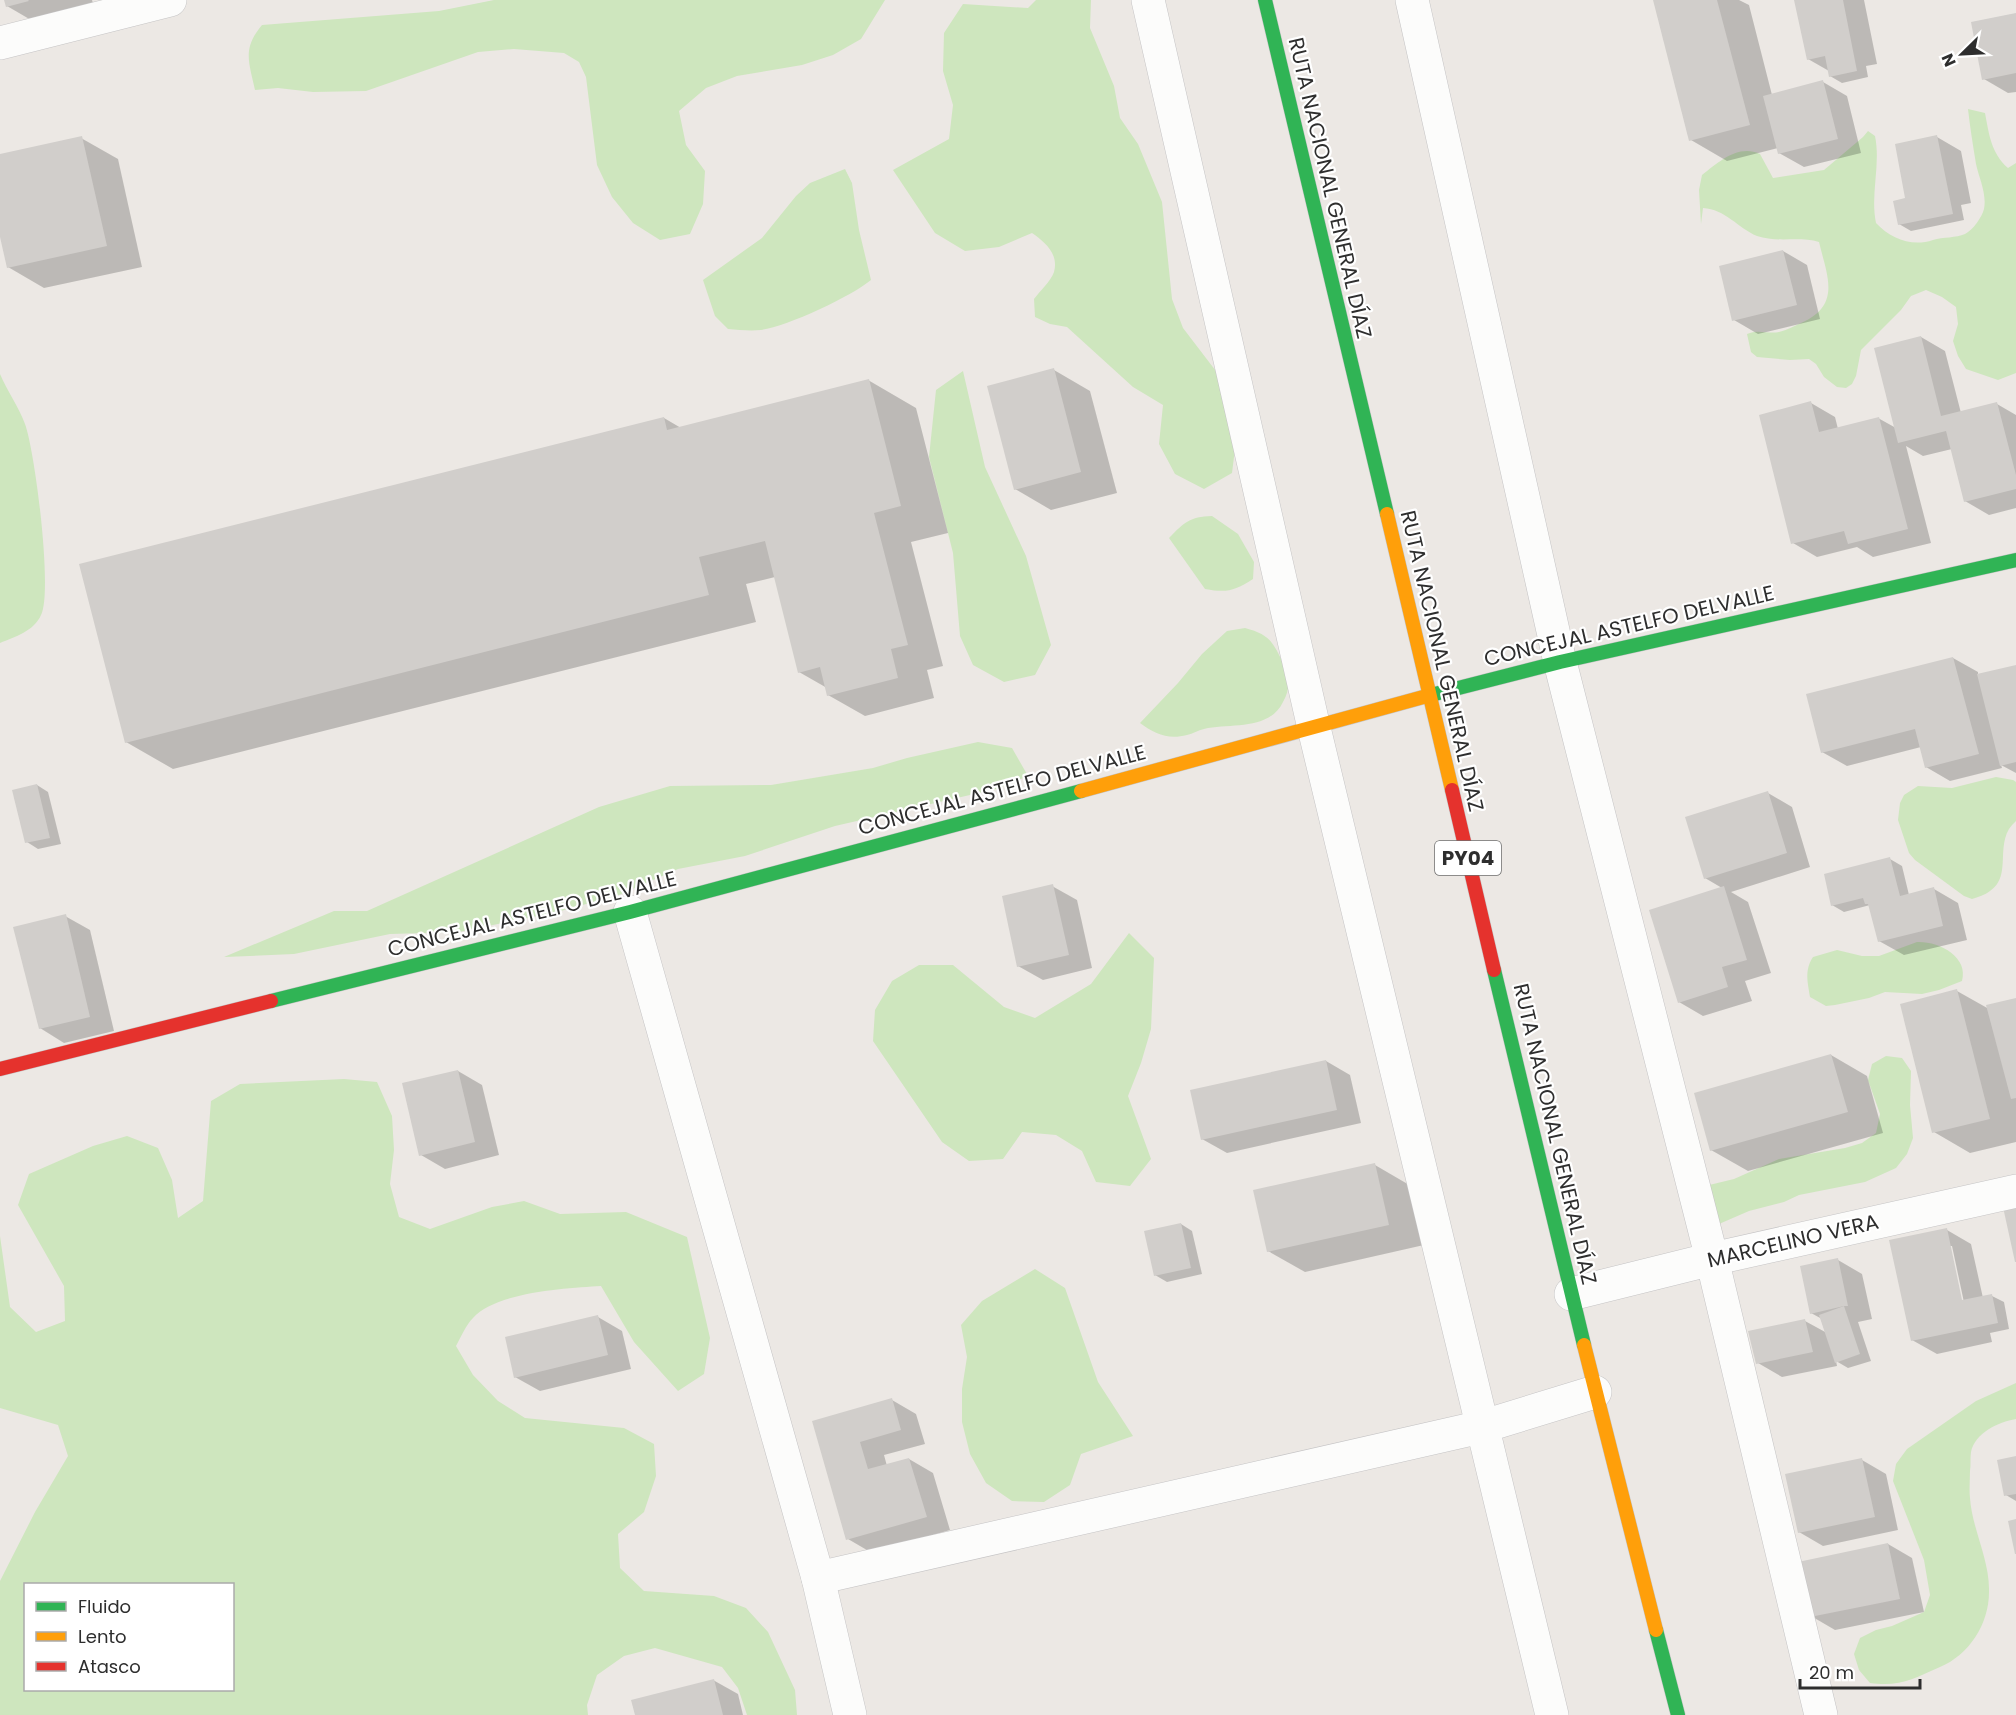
<svg xmlns="http://www.w3.org/2000/svg" width="2016" height="1715" font-family="Poppins,sans-serif">
	<style>
		.green { fill: #cee6be; fill-rule: evenodd }
		.shadow { fill: #0003; fill-rule: evenodd }
		.building { fill: #d1cecb }
		.lines { fill: none; stroke-linecap: round; stroke-linejoin: round }
		.street-casing { stroke: #c5c4c5; stroke-width: 34 }
		.fast-casing { stroke: #c5c4c5; stroke-width: 15 }
		.slow-casing { stroke: #c5c4c5; stroke-width: 15 }
		.jam-casing { stroke: #c5c4c5; stroke-width: 15 }
		.street { stroke: #fcfcfb; stroke-width: 33 }
		.fast { stroke: #30b455; stroke-width: 14 }
		.slow { stroke: #ff9f0a; stroke-width: 14 }
		.jam { stroke: #e5322d; stroke-width: 14 }
		.labels { text-anchor: middle; stroke-width: 4.5; stroke-linejoin: round; paint-order: stroke }
		.shield { fill: #fff; stroke: #6d6d6d; stroke-width: 1.5 }
		.shield-label { font-size: 20px; font-weight: bold; fill: #2e2e2e }
		.street-label { font-size: 21px; fill: #2e2e2e; stroke: #fff }
	</style>
	<rect width="100%" height="100%" fill="#ece8e4"/>
	<g class="green">
		<path d="M494 0H885L861 39 833 55 802 65 737 76 706 88 679 111 686 145 705 171 703 204 690 234 660 240 633 223 612 197 597 165 586 77 579 62 564 53 514 49 478 52 366 91 313 92 278 88 255 90C249 62 242 49 262 25L439 11Z"/>
		<path d="M1036 0H1091L1090 28 1114 86 1120 118 1138 144 1162 202 1172 299 1183 328 1222 379 1236 441 1232 473 1204 489 1175 474 1159 444 1163 405 1133 387 1067 327 1050 324 1035 317 1034 299C1039 292 1051 281 1054 272 1059 254 1045 242 1032 233L999 247 965 251 935 233 893 170 949 139 953 105 943 71 944 33 963 4 1028 8Z"/>
		<path d="M1968 109 1985 113C1989 134 1991 153 2008 168L2016 163V373L1998 380 1966 369 1958 356 1953 341 1958 324 1956 307 1942 297 1926 290 1911 296 1901 310 1861 350 1856 376 1852 384 1846 388 1837 387 1824 377 1816 364 1809 359 1790 360 1757 357 1751 352 1747 334C1758 329 1768 334 1779 332 1787 330 1794 326 1801 323 1842 305 1827 276 1819 242 1800 236 1777 243 1757 236 1738 228 1725 209 1703 208L1701 224 1699 190 1702 175C1719 162 1738 144 1760 154L1773 178 1824 170 1863 137 1868 131 1875 136C1881 165 1870 194 1876 223 1891 239 1912 247 1933 240 1943 237 1956 238 1965 234 1973 230 1982 217 1984 209 1987 194 1979 178 1976 164 1973 146 1970 127 1968 109Z"/>
		<path d="M845 169 852 183 859 230 871 280C852 296 786 327 761 330 750 331 739 330 728 329L715 316 703 280 762 238 796 196 810 183Z"/>
		<polygon points="963,371 985,467 1026,556 1051,645 1035,675 1004,682 973,665 960,636 953,553 929,457 936,390"/>
		<path d="M0 374C7 391 19 407 25 424 35 451 53 592 41 615 34 631 15 637 0 643Z"/>
		<path d="M1212 516 1238 534 1254 562 1253 579C1234 591 1227 593 1205 589L1169 538C1185 522 1189 517 1212 516Z"/>
		<path d="M1245 628C1268 634 1273 641 1283 663 1289 678 1291 688 1283 702 1269 731 1231 723 1204 729 1198 730 1193 734 1187 735 1168 740 1155 734 1140 723L1178 683 1202 654 1227 631Z"/>
		<polygon points="978,742 1012,748 1028,776 996,789 835,826 745,856 678,869 619,895 557,912 459,932 390,934 294,954 224,957 334,911 367,911 599,807 670,786 771,785 873,768 907,758"/>
		<path d="M1996 777 2013 780 2016 782V821C1992 841 2014 875 1990 891 1985 895 1978 897 1972 899L1964 896 1915 860 1909 853 1898 820 1900 803 1904 795 1918 786 1952 788Z"/>
		<polygon points="1129,933 1154,958 1151,1029 1141,1063 1128,1096 1151,1159 1130,1186 1096,1182 1082,1151 1056,1135 1022,1132 1003,1159 969,1161 942,1142 873,1041 875,1010 892,981 919,965 953,965 1004,1007 1035,1018 1091,984"/>
		<path d="M1917 942C1939 941 1969 957 1962 981L1939 990 1922 994 1885 992 1869 998 1835 1005 1826 1006 1810 997C1808 982 1804 971 1813 957L1837 950 1862 956H1879Z"/>
		<polygon points="1886,1056 1902,1058 1911,1071 1910,1105 1913,1138 1907,1154 1896,1168 1865,1182 1799,1195 1784,1202 1749,1211 1719,1224 1701,1187 1734,1179 1779,1159 1845,1148 1862,1143 1876,1133 1880,1114 1868,1080 1872,1064"/>
		<path d="M344 1079 377 1082 392 1116 394 1150 390 1184 399 1217 430 1229 492 1207 524 1201 560 1214 626 1212 687 1237 710 1338 704 1374 678 1391 634 1342 601 1286C567 1288 496 1292 473 1318 466 1325 461 1337 456 1346L473 1375 498 1401 525 1418 624 1428 654 1444 656 1476 644 1512 618 1534 620 1568 644 1591 714 1596 746 1608 768 1632 795 1690 797 1715H747L738 1688 722 1667 655 1648 624 1656 597 1675 587 1705 588 1715H0V1581L35 1512 68 1456 58 1425 0 1408V1236L10 1307 36 1332 65 1321 64 1286 18 1205 29 1174 93 1146 127 1136 158 1148 172 1180 178 1218 203 1201 211 1101 240 1084ZM232 1584V1690H26V1584Z"/>
		<polygon points="1035,1269 1065,1288 1098,1382 1133,1436 1081,1454 1070,1485 1044,1502 1012,1501 986,1483 970,1454 962,1422 962,1389 967,1357 961,1325 982,1301"/>
		<path d="M2016 1383V1419C1998 1422 1975 1433 1971 1452 1970 1458 1971 1465 1970 1471 1970 1480 1969 1489 1970 1498 1972 1529 1990 1560 1989 1592 1989 1624 1969 1655 1940 1667 1913 1679 1900 1687 1870 1683L1859 1670 1854 1654 1860 1638 1876 1630 1892 1626 1924 1612 1930 1595 1924 1560 1893 1481 1896 1464 1907 1449 1976 1401Z"/>
	</g>
	<g class="shadow">
		<polygon points="6,0 92,0 96,13 43,27 7,6"/>
		<polygon points="1655,0 1739,0 1749,5 1772,95 1823,82 1847,96 1861,153 1804,167 1779,153 1778,148 1727,161 1691,140"/>
		<polygon points="1796,0 1864,0 1877,64 1866,66 1868,77 1842,83 1830,76 1829,71 1808,59"/>
		<polygon points="2016,14 2016,92 2008,93 1984,79"/>
		<polygon points="1937,137 1961,151 1971,203 1961,205 1964,220 1911,231 1899,224"/>
		<polygon points="81,138 118,159 142,267 44,288 8,267 0,230 0,156"/>
		<polygon points="1783,251 1807,265 1820,319 1758,334 1734,320"/>
		<polygon points="1921,337 1945,351 1961,413 1997,404 2016,415 2016,508 1989,515 1965,501 1952,449 1923,456 1906,446 1931,543 1873,557 1857,547 1817,557 1793,543 1811,403 1835,417 1838,429 1878,418 1896,428"/>
		<polygon points="1054,370 1090,391 1117,493 1051,510 1015,489"/>
		<polygon points="868,380 916,408 948,533 911,542 943,666 927,670 934,698 865,716 828,695 827,688 799,672 775,577 746,584 756,622 173,769 126,742 664,418 681,428"/>
		<polygon points="1953,658 1978,672 1978,676 2016,666 2016,773 2001,765 2002,768 1950,781 1926,767 1921,747 1847,766 1822,752"/>
		<polygon points="37,785 48,792 61,844 38,849 27,842"/>
		<polygon points="1768,793 1792,807 1810,867 1731,892 1748,902 1771,973 1745,981 1752,1001 1703,1016 1679,1002 1722,888 1705,878"/>
		<polygon points="1890,859 1902,866 1909,895 1934,889 1958,903 1967,940 1904,955 1879,941 1870,905 1844,912 1832,905"/>
		<polygon points="1052,886 1077,900 1092,968 1043,980 1018,966"/>
		<polygon points="65,916 90,930 114,1031 64,1043 40,1028"/>
		<polygon points="1957,991 1989,1009 2016,999 2016,1142 1970,1153 1934,1132"/>
		<polygon points="1831,1055 1867,1076 1883,1133 1748,1171 1711,1150"/>
		<polygon points="1326,1061 1350,1075 1361,1123 1227,1153 1202,1139"/>
		<polygon points="458,1071 482,1085 499,1155 445,1169 421,1155"/>
		<polygon points="1375,1165 1411,1186 1424,1245 1305,1272 1268,1251"/>
		<polygon points="1181,1224 1192,1231 1202,1274 1167,1282 1155,1275"/>
		<path d="M1947 1230 1971 1244 1983 1298 1992 1296 2004 1302 2009 1329 1990 1333 1992 1342 1937 1354 1912 1340ZM1949 1246H1952L1965 1307 1962 1308Z"/>
		<polygon points="1838,1260 1862,1274 1872,1319 1858,1322 1871,1361 1848,1368 1836,1361 1837,1366 1782,1377 1758,1363 1805,1321 1827,1333 1822,1319 1811,1313"/>
		<polygon points="598,1317 622,1331 631,1369 540,1391 515,1377"/>
		<polygon points="892,1400 916,1414 925,1444 884,1455 887,1466 909,1459 933,1473 950,1530 872,1553 848,1539 814,1422"/>
		<polygon points="2016,1458 2016,1501 2006,1495"/>
		<polygon points="1862,1460 1886,1474 1898,1530 1823,1546 1799,1532"/>
		<polygon points="1888,1544 1912,1558 1924,1612 1835,1630 1811,1616"/>
		<polygon points="713,1680 738,1694 743,1715 636,1715"/>
	</g>
	<g class="building">
		<polygon points="4,0 28,0 29,1 6,7"/>
		<polygon points="1653,0 1717,0 1750,125 1689,141"/>
		<polygon points="1794,0 1843,0 1857,71 1829,77 1825,56 1807,60"/>
		<polygon points="2016,13 2016,73 1982,80 1971,22"/>
		<polygon points="1823,80 1838,139 1778,154 1763,96"/>
		<polygon points="1937,135 1953,214 1898,225 1893,201 1905,198 1895,144"/>
		<polygon points="82,136 107,246 7,268 0,237 0,154"/>
		<polygon points="1783,250 1797,305 1732,321 1719,266"/>
		<polygon points="1921,336 1941,416 1997,402 2016,475 2016,489 1964,502 1946,431 1898,443 1874,348"/>
		<polygon points="1054,368 1081,472 1014,490 987,386"/>
		<polygon points="869,379 901,506 874,513 908,645 891,649 898,678 827,696 820,667 798,673 765,541 699,557 709,595 125,743 79,564 664,417 667,430"/>
		<polygon points="1811,401 1819,432 1879,417 1908,529 1848,544 1844,531 1791,544 1759,415"/>
		<polygon points="1953,657 1979,754 1925,768 1915,729 1821,753 1806,694"/>
		<polygon points="2016,665 2016,762 2000,766 1977,674"/>
		<polygon points="37,784 50,838 25,843 12,790"/>
		<polygon points="1768,791 1787,853 1704,879 1685,817"/>
		<polygon points="1890,857 1900,896 1934,887 1943,926 1878,942 1868,904 1865,904 1863,898 1831,906 1824,874"/>
		<polygon points="1053,884 1069,955 1017,967 1002,896"/>
		<polygon points="1724,886 1747,960 1722,967 1728,987 1678,1003 1649,910"/>
		<polygon points="66,914 90,1017 39,1029 13,927"/>
		<polygon points="1957,989 1990,1119 1932,1133 1900,1004"/>
		<polygon points="2016,998 2016,1098 2011,1099 1986,1005"/>
		<polygon points="1831,1054 1848,1112 1710,1151 1694,1093"/>
		<polygon points="1326,1060 1337,1110 1201,1140 1190,1090"/>
		<polygon points="458,1070 475,1142 419,1156 402,1083"/>
		<polygon points="1375,1163 1389,1225 1267,1252 1253,1190"/>
		<polygon points="2016,1204 2016,1262 2015,1262 2003,1207"/>
		<polygon points="1181,1223 1191,1268 1154,1276 1144,1231"/>
		<polygon points="1947,1228 1962,1300 1992,1294 1998,1323 1911,1341 1889,1240"/>
		<polygon points="1838,1258 1848,1306 1844,1306 1860,1354 1835,1363 1819,1315 1844,1306 1810,1314 1800,1266"/>
		<polygon points="598,1315 608,1355 514,1378 505,1337"/>
		<polygon points="1805,1319 1813,1352 1756,1364 1748,1331"/>
		<polygon points="892,1398 901,1430 860,1442 868,1469 909,1458 927,1517 846,1540 812,1421"/>
		<polygon points="2016,1456 2016,1494 2004,1496 1997,1460"/>
		<polygon points="1862,1458 1875,1517 1798,1533 1785,1474"/>
		<polygon points="2016,1519 2016,1554 2015,1554 2008,1521"/>
		<polygon points="1888,1543 1900,1599 1810,1617 1798,1562"/>
		<polygon points="714,1679 723,1715 635,1715 631,1700"/>
	</g>
	<g class="lines">
		<defs>
			<g id="street">
				<polyline points="1148,0 1314,728 1552,1715"/>
				<polyline points="1412,0 1560,662 1712,1259 1821,1715"/>
				<polyline points="0,43 170,0"/>
				<polyline points="630,912 818,1578 850,1715"/>
				<polyline points="1571,1294 1712,1259 2016,1191"/>
				<polyline points="818,1578 1481,1427 1595,1392"/>
			</g>
			<g id="fast">
				<polyline points="1265,0 1387,514"/>
				<polyline points="1427,696 1560,662 2016,560"/>
				<polyline points="1494,970 1584,1345"/>
				<polyline points="271,1001 630,912 1081,791"/>
				<polyline points="1656,1630 1678,1715"/>
			</g>
			<g id="slow">
				<polyline points="1387,514 1452,790"/>
				<polyline points="1081,791 1427,696"/>
				<polyline points="1584,1345 1656,1630"/>
			</g>
			<g id="jam">
				<polyline points="1452,790 1494,970"/>
				<polyline points="0,1069 271,1001"/>
			</g>
		</defs>
		<use href="#street" class="street-casing"/>
		<use href="#fast" class="fast-casing"/>
		<use href="#slow" class="slow-casing"/>
		<use href="#jam" class="jam-casing"/>
		<use href="#street" class="street"/>
		<use href="#fast" class="fast"/>
		<use href="#slow" class="slow"/>
		<use href="#jam" class="jam"/>
	</g>
	<g class="labels">
		<rect class="shield" x="1435" y="841" width="66" height="34" rx="4.5"/>
		<g class="shield-label">
			<text x="1468" y="865">PY04</text>
		</g>
		<g class="street-label">
			<text transform="translate(1330 188) rotate(77)" y="7">RUTA NACIONAL GENERAL DÍAZ</text>
			<text transform="translate(1629 626) rotate(-13)" y="7">CONCEJAL ASTELFO DELVALLE</text>
			<text transform="translate(1442 661) rotate(77)" y="7">RUTA NACIONAL GENERAL DÍAZ</text>
			<text transform="translate(1002 790) rotate(-15)" y="7">CONCEJAL ASTELFO DELVALLE</text>
			<text transform="translate(532 914) rotate(-14)" y="7">CONCEJAL ASTELFO DELVALLE</text>
			<text transform="translate(1555 1134) rotate(77)" y="7">RUTA NACIONAL GENERAL DÍAZ</text>
			<text transform="translate(1793 1241) rotate(-13)" y="7">MARCELINO VERA</text>
		</g>
	</g>
	<rect x="24" y="1583" width="210" height="108" fill="#ffffff" stroke="#ababab" stroke-width="1.5"/>
	<rect x="36" y="1602" width="30" height="9" fill="#30b455" stroke="#ababab" stroke-width="1.5"/>
	<text x="78" y="1613" font-size="18" fill="#2e2e2e">Fluido</text>
	<rect x="36" y="1632" width="30" height="9" fill="#ff9f0a" stroke="#ababab" stroke-width="1.5"/>
	<text x="78" y="1643" font-size="18" fill="#2e2e2e">Lento</text>
	<rect x="36" y="1662" width="30" height="9" fill="#e5322d" stroke="#ababab" stroke-width="1.5"/>
	<text x="78" y="1673" font-size="18" fill="#2e2e2e">Atasco</text>
	<g transform="translate(1962 54) rotate(246)" stroke="#ffffff" stroke-width="4.5" paint-order="stroke">
	<path d="M0-4.5L10 22L0 15L-10 22Z" fill="#2e2e2e"/>
	<text y="-9" font-size="16" font-weight="bold" text-anchor="middle" fill="#2e2e2e">N</text>
	</g>
	<path d="M1800 1679v9h120v-9" fill="none" stroke="#2e2e2e" stroke-width="3"/>
	<text x="1809" y="1679" font-size="18" fill="#2e2e2e" stroke="#ffffff" stroke-width="4.5" paint-order="stroke">20 m</text>
</svg>
